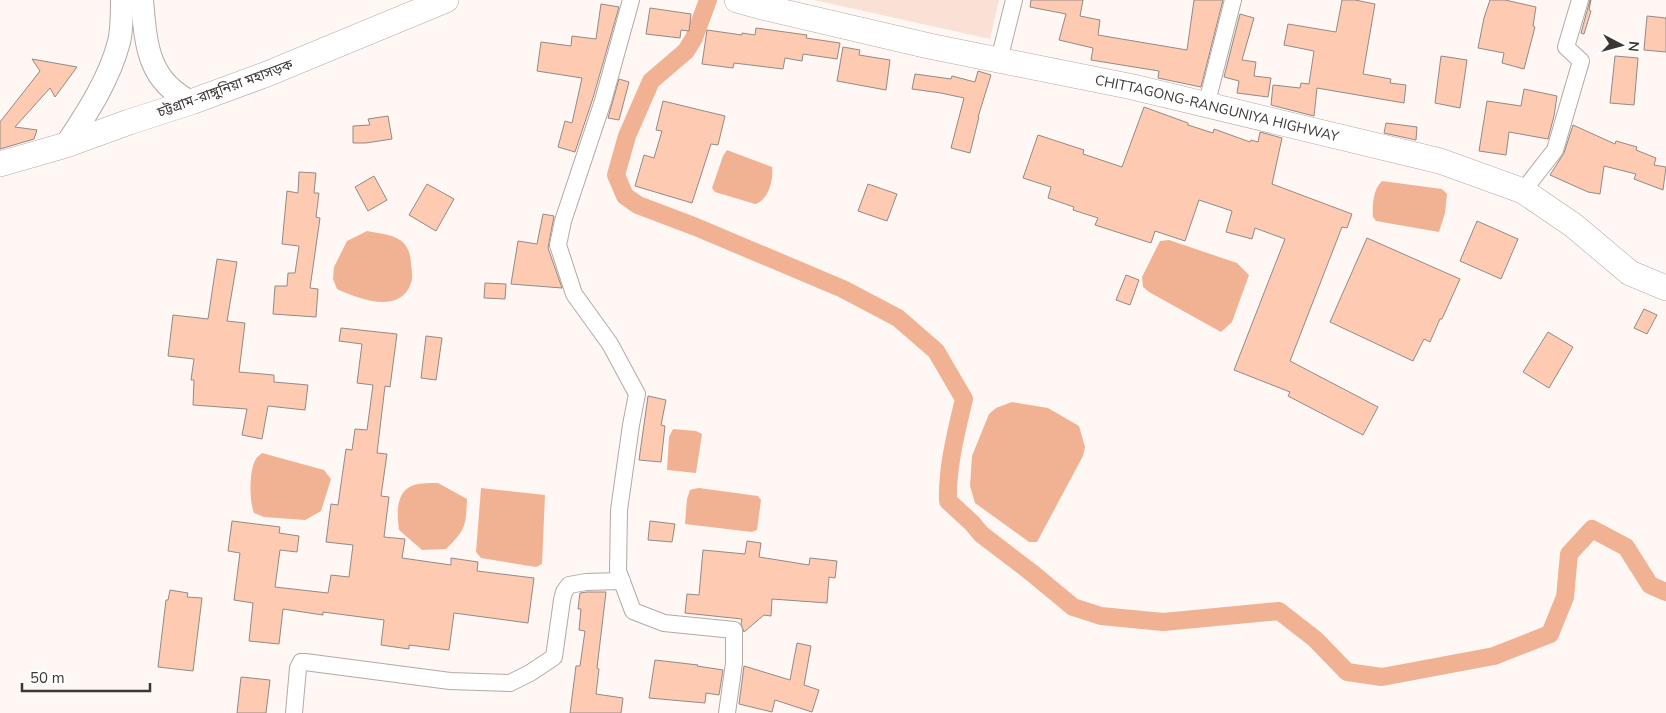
<svg xmlns="http://www.w3.org/2000/svg" width="1666" height="713" font-family="'Nunito Sans','Noto Sans Bengali',sans-serif">
	<style>
		.green { fill: #fae1d5 }
		.water { fill: #f1b293 }
		.lines { fill: none; stroke-linecap: round; stroke-linejoin: round }
		.canal { stroke: #f1b293; stroke-width: 18 }
		.building { fill: #fecab1; stroke: #948a85 }
		.minor-casing { stroke: #b4a9a4; stroke-width: 18 }
		.secondary-casing { stroke: #b4a9a4; stroke-width: 24 }
		.primary-casing { stroke: #b4a9a4; stroke-width: 26 }
		.minor { stroke: #fff; stroke-width: 16 }
		.secondary { stroke: #fff; stroke-width: 22 }
		.primary { stroke: #fff; stroke-width: 25 }
		.labels { text-anchor: middle; stroke-width: 4.5; stroke-linejoin: round; paint-order: stroke }
		.street-label { font-size: 14px; fill: #3b3735; stroke: #fff }
	</style>
	<rect width="100%" height="100%" fill="#fef7f4"/>
	<polygon class="green" points="814,0 999,0 990,39"/>
	<g class="water">
		<path d="M727 150 772 167C774 179 768 201 755 204L715 192 712 188 723 156Z"/>
		<path d="M1382 181 1442 189 1447 194 1445 213 1439 232 1376 221 1373 217C1372 206 1373 189 1382 181Z"/>
		<path d="M367 231C377 233 391 234 400 240 408 245 411 256 411 264 412 270 413 278 411 283 400 315 359 299 337 289L333 279 334 267 347 241Z"/>
		<polygon points="1169,240 1237,263 1249,275 1232,322 1221,332 1149,292 1143,287 1142,277 1160,241"/>
		<polygon points="1012,402 1048,408 1079,426 1085,447 1083,456 1037,542 1029,542 975,503 970,486 972,456 989,414 996,408"/>
		<polygon points="673,429 696,431 702,434 696,473 667,470 669,437"/>
		<path d="M262 453 324 470 331 479 321 511 305 520 264 517 254 513C249 501 249 469 256 459 256 458 261 454 262 453Z"/>
		<path d="M438 483 467 499C466 527 465 530 446 549L422 550 399 530C397 514 395 491 414 485 421 483 431 483 438 483Z"/>
		<polygon points="481,488 545,495 542,564 536,567 481,558 476,552"/>
		<polygon points="699,488 758,496 761,500 757,530 752,532 685,524 687,499 690,490 693,489"/>
	</g>
	<g class="lines">
		<path class="canal" d="M708 0 694 38 686 51 651 81 627 136 616 175 625 196 638 205 696 227 843 289 898 318 936 351 964 399C956 433 947 467 948 501L972 523 981 534 1032 573 1073 607 1101 616 1163 622 1279 611 1315 639 1347 672 1382 677 1494 656 1550 634 1565 597 1569 554 1592 529 1626 547 1650 585 1666 592"/>
	</g>
	<g class="building">
		<polygon points="1031,0 1083,0 1080,16 1100,20 1098,35 1187,50 1194,0 1223,0 1201,87 1158,78 1159,71 1091,60 1093,48 1059,40 1066,14 1030,7"/>
		<polygon points="1342,0 1355,0 1375,4 1363,74 1391,79 1390,83 1406,85 1404,103 1317,88 1314,116 1271,105 1273,85 1300,88 1301,83 1309,84 1314,51 1284,45 1288,24 1336,32"/>
		<polygon points="1490,0 1505,0 1536,7 1533,26 1535,27 1524,69 1502,63 1504,53 1478,48 1484,18"/>
		<polygon points="1590,0 1591,0 1589,10 1591,11 1584,34 1581,33"/>
		<polygon points="601,4 619,7 593,98 575,152 558,147 565,121 572,123 582,78 537,71 541,42 571,46 572,36 596,39"/>
		<polygon points="650,8 691,14 689,31 681,30 680,38 646,34"/>
		<polygon points="1240,14 1254,18 1242,60 1256,62 1254,76 1271,78 1268,97 1237,93 1239,81 1224,77"/>
		<polygon points="1647,16 1666,18 1666,52 1644,50"/>
		<polygon points="756,28 807,35 806,38 840,43 837,59 803,54 802,61 785,58 783,69 734,63 733,68 702,64 707,30 742,35 742,33 755,35"/>
		<polygon points="843,47 860,50 859,55 890,60 886,90 837,81"/>
		<polygon points="1441,56 1467,60 1460,108 1435,103"/>
		<polygon points="1615,56 1638,58 1634,105 1610,103"/>
		<polygon points="32,59 77,67 55,97 50,88 15,127 37,130 34,139 0,149 0,122 40,71"/>
		<polygon points="978,71 991,75 978,117 979,117 970,153 951,148 964,98 941,93 912,89 915,74 951,79 952,76 975,82"/>
		<polygon points="619,79 629,82 619,120 608,118"/>
		<polygon points="1524,89 1557,96 1554,116 1548,139 1509,132 1506,155 1479,151 1487,101 1521,106"/>
		<polygon points="663,101 725,116 718,145 711,144 692,203 635,186 644,155 654,158 662,131 656,130"/>
		<polygon points="1144,107 1188,123 1188,125 1213,133 1214,129 1250,142 1251,140 1258,142 1260,132 1282,138 1272,184 1352,214 1347,228 1342,227 1290,361 1378,407 1363,435 1288,396 1290,392 1234,370 1285,239 1255,228 1252,239 1226,232 1232,211 1199,200 1185,241 1155,231 1151,243 1095,225 1098,218 1073,210 1074,207 1048,198 1051,187 1023,178 1038,135 1084,150 1083,154 1122,167"/>
		<polygon points="388,116 392,139 366,143 353,143 353,126 370,125 368,119"/>
		<polygon points="1386,123 1417,127 1416,140 1384,133"/>
		<polygon points="1573,125 1615,144 1616,141 1637,147 1636,150 1656,158 1654,165 1666,167 1663,190 1634,179 1636,174 1604,166 1600,194 1588,192 1550,175 1564,153"/>
		<polygon points="299,172 316,173 314,193 319,193 316,217 320,218 310,288 318,289 316,317 273,314 275,286 287,286 288,273 295,273 299,246 282,244 287,191 298,193"/>
		<polygon points="374,176 387,200 368,211 355,187"/>
		<polygon points="427,184 454,199 436,231 409,215"/>
		<polygon points="868,184 897,194 887,221 858,211"/>
		<polygon points="543,214 554,216 548,248 562,288 511,284 518,241 537,244"/>
		<polygon points="1477,221 1518,239 1501,279 1460,261"/>
		<polygon points="1367,238 1460,279 1442,319 1440,319 1430,342 1424,339 1413,361 1330,322"/>
		<polygon points="217,259 237,262 227,321 245,323 239,372 274,375 274,382 308,385 305,410 268,406 262,439 242,435 247,409 193,405 194,380 191,380 194,359 168,356 173,315 208,319"/>
		<polygon points="1126,275 1139,280 1130,305 1116,300"/>
		<polygon points="485,283 506,284 505,299 484,298"/>
		<polygon points="1644,309 1657,315 1647,334 1634,328"/>
		<polygon points="341,328 397,334 390,387 385,386 377,453 387,454 381,496 389,497 384,537 405,539 402,558 451,565 451,558 478,562 477,571 534,578 528,623 454,613 449,650 409,645 409,649 381,645 384,620 323,612 323,615 283,609 279,644 249,641 253,603 234,600 240,553 228,551 232,521 280,527 279,533 299,536 297,552 280,550 275,587 328,593 331,575 349,577 353,545 326,542 331,504 338,505 346,449 352,450 355,429 367,430 373,385 357,383 362,344 339,341"/>
		<polygon points="1548,332 1573,347 1549,388 1523,372"/>
		<polygon points="426,336 442,338 436,380 421,378"/>
		<polygon points="648,396 666,400 661,425 665,426 661,462 639,460"/>
		<polygon points="650,521 675,524 672,542 648,540"/>
		<polygon points="747,541 761,543 759,557 809,565 810,558 837,561 835,578 829,577 827,603 772,599 771,616 764,615 744,632 741,624 742,619 685,613 687,594 699,595 703,550 745,554"/>
		<polygon points="170,590 188,593 187,597 202,598 193,671 158,667 166,600 168,600"/>
		<polygon points="587,592 606,592 597,668 599,669 596,694 623,698 621,713 570,713 576,666 580,666 585,631 579,630 581,609 578,609 580,593"/>
		<polygon points="797,643 811,646 804,685 819,690 812,712 775,700 772,712 739,704 744,666 790,680"/>
		<polygon points="655,660 698,665 697,666 723,670 719,695 706,693 705,703 649,698"/>
		<polygon points="241,677 270,680 266,713 237,713"/>
	</g>
	<g class="lines">
		<defs>
			<g id="minor">
				<polyline points="631,0 603,101 563,221 558,245 574,294 610,344 637,394 631,425 619,510 618,571 633,611 664,623 734,630 734,663 727,713"/>
				<polyline points="999,60 1014,0"/>
				<polyline points="1206,106 1233,0"/>
				<polyline points="1523,191 1555,150 1581,61 1566,47 1580,0"/>
				<polyline points="294,713 298,668 301,662 305,662 450,681 510,683 530,673 554,657 562,600 564,592 569,585 586,582 622,581"/>
			</g>
			<g id="secondary">
				<path d="M142 0C146 44 147 80 191 102"/>
				<path d="M66 145C87 113 109 80 119 42 122 29 122 14 122 0"/>
			</g>
			<g id="primary">
				<path id="s1" d="M737 0 762 7 929 46 1133 87 1440 161 1523 191 1573 225 1630 273 1666 288"/>
				<polyline points="0,164 66,145 129,122 191,102 267,74 446,0"/>
			</g>
		</defs>
		<use href="#minor" class="minor-casing"/>
		<use href="#secondary" class="secondary-casing"/>
		<use href="#primary" class="primary-casing"/>
		<use href="#minor" class="minor"/>
		<use href="#secondary" class="secondary"/>
		<use href="#primary" class="primary"/>
	</g>
	<g class="labels">
		<g class="street-label">
			<text transform="translate(225 88) rotate(-20)" y="5">চট্টগ্রাম-রাঙ্গুনিয়া মহাসড়ক</text>
			<text dy="5" stroke="none"><textPath href="#s1" startOffset="492">CHITTAGONG-RANGUNIYA HIGHWAY</textPath></text>
		</g>
	</g>
	<g transform="translate(1621 45) rotate(96)" stroke="#ffffff" stroke-width="4" paint-order="stroke">
	<path d="M0-4L9 19L0 12L-9 19Z" fill="#3b3735"/>
	<text y="-8" font-size="14" font-weight="bold" text-anchor="middle" fill="#3b3735">N</text>
	</g>
	<path d="M22 683v8h128v-8" fill="none" stroke="#3b3735" stroke-width="2.5"/>
	<text x="30" y="683" font-size="15" fill="#3b3735" stroke="#ffffff" stroke-width="4" paint-order="stroke">50 m</text>
</svg>
